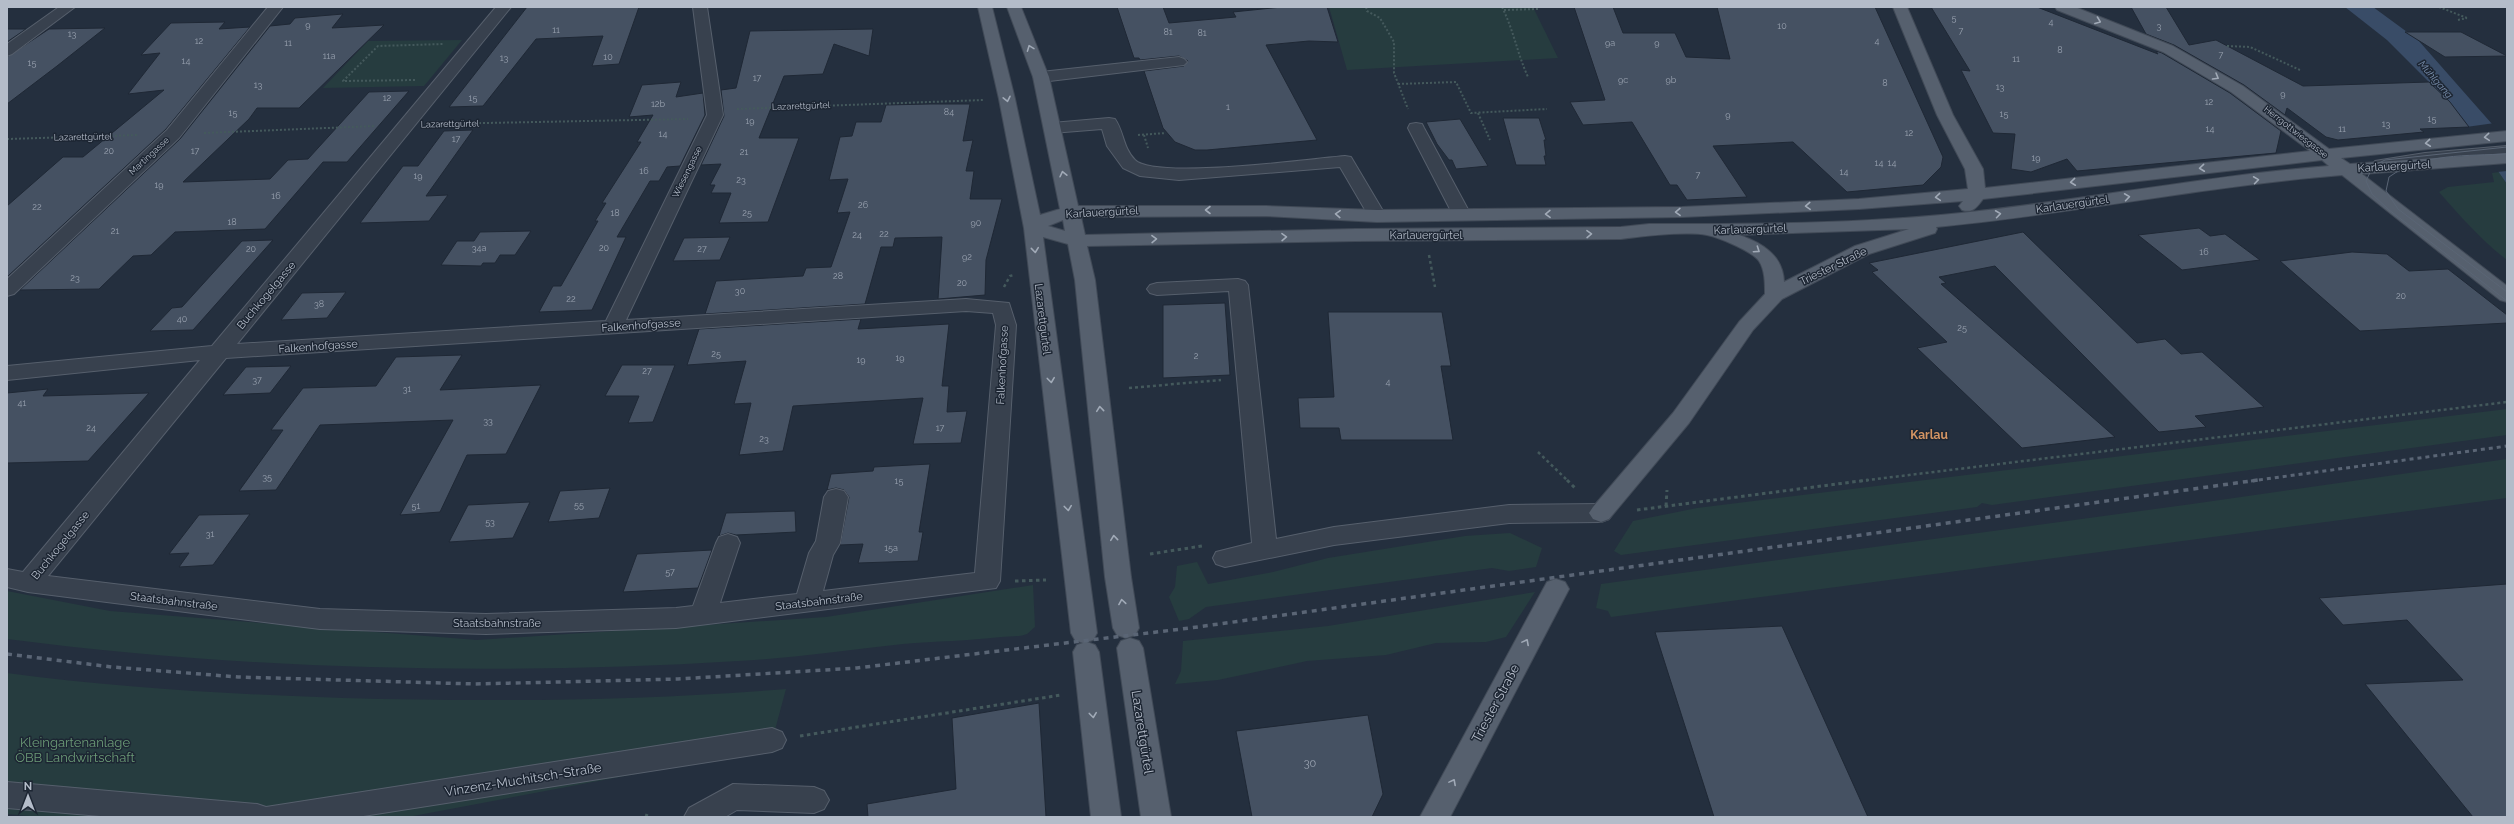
<svg xmlns="http://www.w3.org/2000/svg" width="2514" height="824" font-family="Raleway,sans-serif">
	<style>
		.green { fill: #263c3f }
		.water { fill: #394c67 }
		.pier { fill: #242f3e }
		.building { fill: #455162; stroke: #1f2835 }
		.lines { fill: none; stroke-linecap: round; stroke-linejoin: round }
		.minor-casing { stroke: #565f6c; stroke-width: 2 }
		.major-casing { stroke: #414a57; stroke-width: 2 }
		.path-far2 { stroke: #44595c; stroke-width: 2; stroke-dasharray: 2 2; stroke-linecap: butt }
		.path-far1 { stroke: #44595c; stroke-width: 2.5; stroke-dasharray: 3 3; stroke-linecap: butt }
		.path { stroke: #44595c; stroke-width: 3; stroke-dasharray: 3.5 3.5; stroke-linecap: butt }
		.minor { fill: #38414e; fill-rule: evenodd }
		.major { fill: #56606e; fill-rule: evenodd }
		.tram { stroke: #5a6575; stroke-width: 1 }
		.rail-far1 { stroke: #5a6575; stroke-width: 3; stroke-dasharray: 4 4; stroke-linecap: butt }
		.rail { stroke: #5a6575; stroke-width: 3.5; stroke-dasharray: 5 5; stroke-linecap: butt }
		.oneway { stroke: #a1aab7 }
		.labels { text-anchor: middle; stroke-width: 3; stroke-linejoin: round; paint-order: stroke }
		.number-label { font-size: 9px; fill: #98a1af }
		.far-street-label { font-size: 9px; fill: #b4bcc9; stroke: #1d2633 }
		.far-water-label { font-size: 10px; font-style: italic; fill: #7c92b1; stroke: #1d2633 }
		.street-label { font-size: 11px; fill: #b4bcc9; stroke: #1d2633 }
		.near-number-label { font-size: 11px; fill: #98a1af }
		.neighbourhood-label { font-size: 12px; font-weight: bold; fill: #d59563; stroke: #1d2633 }
		.near-street-label { font-size: 13px; fill: #b4bcc9; stroke: #1d2633 }
		.near-park-label { font-size: 13px; fill: #6b9a76; stroke: #1d2633 }
	</style>
	<rect width="100%" height="100%" fill="#242f3e"/>
	<g class="green">
		<polygon points="1329,7 1533,7 1558,58 1347,70"/>
		<polygon points="462,40 424,86 323,88 368,41"/>
		<path d="M2499 172 2507 184V260C2482 241 2461 217 2439 192L2448 187 2494 182 2492 173Z"/>
		<polygon points="2507,409 2507,435 1992,505 1982,503 1977,507 1621,555 1614,551 1633,521 1697,508"/>
		<polygon points="2507,459 2507,498 1611,617 1608,611 1596,608 1601,584 2192,504"/>
		<polygon points="1510,533 1542,548 1536,567 1509,571 1492,568 1206,607 1189,619 1179,621 1169,597 1175,587 1177,566 1197,562 1208,584 1273,572 1328,558 1465,536"/>
		<path d="M1033 585 1035 627C1032 629 1030 632 1027 634 1020 637 1009 636 1001 637 968 641 936 641 903 644 848 650 793 658 738 661 495 676 248 670 7 639V591L110 611 477 640 826 617Z"/>
		<polygon points="1535,592 1506,637 1486,642 1436,643 1386,655 1307,661 1218,680 1175,684 1181,671 1183,641 1328,626"/>
		<path d="M7 673C118 688 231 694 343 698 491 702 638 701 786 689L769 752 678 766 408 817H40L7 814Z"/>
	</g>
	<polygon class="water" points="2345,7 2373,7 2418,40 2492,124 2507,136 2507,184 2452,105 2387,40"/>
	<polygon class="pier" points="2495,123 2507,134 2507,171 2497,172 2466,127"/>
	<g class="building">
		<polygon points="527,7 639,7 619,64 592,66 603,36 536,39 483,106 449,107"/>
		<polygon points="1117,7 1163,7 1169,23 1236,17 1233,12 1282,7 1327,7 1338,42 1309,41 1266,45 1317,140 1207,150 1195,150 1175,142 1163,128 1144,71 1184,66 1188,61 1179,56 1140,60 1139,58 1134,58"/>
		<polygon points="1574,7 1613,7 1623,33 1675,33 1686,57 1730,59 1717,7 1875,7 1943,157 1941,167 1923,185 1847,192 1793,142 1713,146 1747,197 1687,200 1677,185 1670,185 1632,122 1583,125 1570,102 1605,100"/>
		<polygon points="1931,7 2037,7 2158,54 2156,51 2162,53 2230,93 2281,131 2276,153 2077,171 2067,159 2031,172 2011,169 2015,134 1993,133 1961,70 1970,71"/>
		<polygon points="2131,7 2166,7 2189,45 2216,40 2303,86 2429,82 2450,102 2469,127 2420,129 2424,132 2338,140 2326,137 2287,108 2285,115 2244,85 2174,45 2146,34"/>
		<polygon points="343,14 332,28 384,25 299,108 257,108 249,119 183,182 270,179 288,160 308,159 369,92 409,91 347,162 323,162 265,229 175,232 151,255 133,256 99,289 20,290 180,139 270,26 290,24 295,18"/>
		<polygon points="225,22 219,29 250,27 166,129 7,277 7,206 63,157 83,157 164,90 128,94 160,53 141,55 171,23"/>
		<polygon points="105,28 57,66 7,104 7,57 49,29"/>
		<polygon points="7,29 26,29 7,42"/>
		<polygon points="873,29 869,56 834,44 823,74 784,76 759,138 799,138 768,222 719,223 731,193 711,193 715,185 710,185 721,164 701,165 724,116 721,90 736,88 750,31"/>
		<polygon points="2405,32 2461,32 2507,56 2445,57"/>
		<polygon points="681,82 676,97 703,93 705,115 680,166 667,167 659,181 650,181 617,237 626,237 592,310 539,312 553,286 561,286 598,221 595,221 606,203 602,203 641,142 637,142 653,115 629,117 642,85"/>
		<polygon points="930,104 970,104 963,141 973,140 966,171 974,171 970,199 1002,199 986,260 985,295 938,299 942,237 895,238 893,247 881,247 865,304 705,314 716,281 803,276 806,268 831,267 850,212 837,213 848,179 829,180 840,137 852,136 856,122 881,122 886,105"/>
		<polygon points="1503,118 1539,118 1546,140 1544,140 1546,156 1544,156 1546,165 1516,165"/>
		<polygon points="1460,119 1488,166 1456,169 1452,160 1449,160 1437,144 1426,122"/>
		<polygon points="473,130 426,196 448,195 429,221 360,223 403,166 418,166 444,131"/>
		<polygon points="2199,228 2210,236 2225,234 2260,260 2182,270 2138,235"/>
		<polygon points="531,231 515,255 500,255 495,263 483,263 481,266 441,265 457,241 474,241 480,232"/>
		<polygon points="2023,232 2137,343 2165,339 2181,354 2202,352 2264,407 2195,416 2206,427 2159,432 1995,266 1939,277 1946,283 1941,284 2115,437 2022,448 1917,348 1947,342 1872,272 1878,270 1869,263"/>
		<polygon points="730,237 720,260 673,261 684,238"/>
		<polygon points="273,240 193,330 150,331 172,308 182,307 242,241"/>
		<polygon points="2352,252 2387,254 2409,271 2448,269 2507,315 2507,323 2360,331 2280,261"/>
		<polygon points="346,292 327,318 281,320 302,293"/>
		<polygon points="1225,303 1230,375 1163,378 1163,305"/>
		<polygon points="1328,312 1442,312 1451,366 1441,366 1453,440 1341,440 1339,428 1300,428 1298,398 1334,397"/>
		<polygon points="861,319 858,329 949,324 942,386 949,386 947,412 967,411 961,443 913,444 923,398 793,406 783,451 739,455 751,403 734,404 746,361 687,365 699,329"/>
		<polygon points="462,355 440,390 541,385 506,454 467,455 440,512 400,515 453,420 320,425 276,490 239,491 283,430 271,430 303,388 376,386 396,357"/>
		<polygon points="622,365 675,365 653,422 628,423 639,396 605,396"/>
		<polygon points="291,366 270,393 223,395 246,367"/>
		<polygon points="48,389 43,396 149,393 88,461 7,463 7,393"/>
		<polygon points="930,464 919,532 923,532 918,561 858,563 863,544 840,545 849,497 844,490 836,488 827,490 831,474 873,471 874,467"/>
		<polygon points="610,488 599,518 548,522 560,491"/>
		<polygon points="530,502 513,538 449,542 468,505"/>
		<polygon points="795,511 796,532 736,535 728,533 719,536 726,513"/>
		<polygon points="250,514 213,565 179,567 189,553 169,554 199,515"/>
		<polygon points="712,550 698,588 623,592 637,554"/>
		<polygon points="2507,584 2507,817 2473,817 2365,684 2463,680 2407,620 2343,625 2319,598"/>
		<polygon points="1782,626 1868,817 1714,817 1655,632"/>
		<polygon points="1039,703 1046,817 868,817 867,804 956,789 952,718"/>
		<polygon points="1368,715 1383,794 1372,817 1252,817 1236,731"/>
	</g>
	<g class="lines">
		<defs>
			<g id="minor">
				<polygon points="59,7 75,7 12,54 7,56 7,44"/>
				<polygon points="268,7 283,7 179,138 14,294 7,296 7,279 167,130"/>
				<path d="M496 7H511L237 344 606 321 707 115 693 7H707L723 115 626 320 966 299 1009 303 1016 325 1000 581 996 588 676 628 486 634 320 629 28 592 7 587V569L23 572 200 360 7 380V366L212 346ZM966 311 993 313 996 325 975 573 823 591 833 555 840 543 848 497 844 491 836 489 828 491 824 497 816 541 809 553 797 594 720 603 740 543 737 537 728 534 719 537 716 543 693 606 676 608 486 614 320 609 48 576 226 358Z"/>
				<polygon points="1179,57 1184,59 1187,62 1184,65 1041,82 1033,77 1041,72"/>
				<path d="M1109 118 1115 119C1124 132 1123 148 1135 160 1155 180 1310 159 1345 156L1351 157 1386 216 1383 220H1371L1340 167 1179 180 1140 176 1123 168 1107 146 1102 129 1052 133 1046 132 1044 128 1046 124 1052 123Z"/>
				<polygon points="1416,123 1422,124 1424,128 1471,215 1468,219 1456,219 1453,215 1408,128 1410,124"/>
				<polygon points="2507,146 2507,156 2425,163 2381,170 2375,169 2372,165 2375,161 2381,160 2425,153"/>
				<polygon points="1238,279 1245,281 1248,285 1276,539 1334,527 1509,505 1601,504 1609,507 1613,513 1609,519 1601,522 1509,523 1334,545 1225,567 1216,564 1213,558 1216,552 1252,543 1229,291 1157,295 1150,293 1147,289 1150,285 1157,283"/>
				<polygon points="772,728 782,732 786,740 782,748 772,752 357,817 112,817 7,808 7,782 257,804 266,807"/>
				<polygon points="733,784 814,787 824,791 829,800 824,809 814,813 737,810 725,817 684,817 689,808"/>
			</g>
			<g id="major">
				<path d="M978 7H992L1015 99 1040 215 1060 209 1033 77 1007 7H1021L1049 77 1078 206H1266L1377 210 1682 207 1859 199 1968 189 1965 169 1937 115 1893 7H1907L1953 115 1983 169 1985 188 2310 151 2231 92 2163 52 2057 10 2055 7H2075L2173 46 2243 86 2329 149 2507 131V141L2341 158 2350 164 2507 153V163L2362 174 2507 286V302L2500 300 2342 175C2206 186 2072 214 1936 227L1937 229 1935 233 1869 254 1782 299 1753 330 1689 423 1609 519 1601 522 1593 519 1589 513 1593 507 1673 413 1739 322 1765 294C1765 283 1765 270 1759 261 1752 251 1718 237 1707 235 1685 231 1644 236 1621 239L1356 241 1087 246 1095 280 1131 577 1139 628 1135 635 1126 638 1117 635 1113 628 1105 577 1075 280 1068 244 1043 237 1097 633 1093 640 1087 642 1095 645 1099 652 1121 817H1091L1073 652 1077 645 1083 643 1075 640 1071 633 1024 228 999 99ZM2322 160 2329 166C2206 176 2084 200 1961 213 1858 224 1753 224 1649 224L1621 227 1356 229 1085 235 1081 217 1266 216 1377 222 1682 217 1859 209 1963 201 1959 206 1962 210C1973 213 1976 208 1983 199ZM1063 220 1065 231 1048 226ZM1909 229 1855 246 1784 282C1783 255 1762 243 1739 235Z"/>
				<polygon points="1556,579 1565,582 1569,589 1450,817 1420,817 1547,582"/>
				<polygon points="1130,638 1139,641 1143,648 1171,817 1141,817 1117,648 1121,641"/>
			</g>
		</defs>
		<use href="#minor" class="minor-casing"/>
		<use href="#major" class="major-casing"/>
		<g class="path-far2">
			<polyline points="1366,7 1367,11 1380,18 1394,42 1394,73 1408,109"/>
			<path d="M1502 7C1514 31 1517 53 1528 77"/>
			<polyline points="2439,7 2467,18"/>
			<polyline points="1504,10 1538,9"/>
			<polyline points="2458,20 2467,18"/>
			<polyline points="2227,46 2250,47 2300,70"/>
			<polyline points="415,80 343,81 378,46 444,44"/>
			<polyline points="1398,84 1456,82 1471,113 1547,109"/>
			<polyline points="737,109 984,100"/>
			<polyline points="1478,113 1490,140"/>
			<polyline points="435,124 688,119"/>
			<polyline points="204,133 376,126"/>
			<polyline points="1138,135 1166,133"/>
			<polyline points="1144,135 1148,148"/>
			<polyline points="7,139 139,135"/>
		</g>
		<g class="path-far1">
			<polyline points="1429,255 1435,287"/>
			<polyline points="1004,287 1010,276 1014,275"/>
			<polyline points="1129,388 1221,380"/>
			<polyline points="1538,452 1568,481"/>
			<polyline points="1860,481 2507,402"/>
		</g>
		<g class="path">
			<polyline points="1567,480 1575,488"/>
			<polyline points="1666,506 1667,490"/>
			<polyline points="1637,510 1868,480"/>
			<polyline points="1150,554 1202,546"/>
			<polyline points="1015,581 1046,580"/>
			<polyline points="800,736 1061,695"/>
			<polyline points="646,817 647,814"/>
		</g>
		<use href="#minor" class="minor"/>
		<use href="#major" class="major"/>
		<g class="tram">
			<polyline points="2507,147 2385,160 2373,166 2366,181 2372,194 2388,209 2507,301"/>
			<path d="M2507 154C2468 156 2422 153 2389 177L2386 191 2398 209 2507 292"/>
		</g>
		<polyline class="rail-far1" points="2251,481 2507,446"/>
		<polyline class="rail" points="7,654 112,667 238,677 475,684 678,679 857,668 1190,628 2258,480"/>
	</g>
	<defs><path id="oneway-chevron" d="M-2-3.5L2.5 0L-2 3.5" fill="none" stroke-width="1.6" stroke-linecap="round" stroke-linejoin="round"/></defs>
	<g class="oneway">
		<use href="#oneway-chevron" transform="translate(2098 21) rotate(21)"/>
		<use href="#oneway-chevron" transform="translate(1030 48) rotate(-111)"/>
		<use href="#oneway-chevron" transform="translate(2216 77) rotate(30)"/>
		<use href="#oneway-chevron" transform="translate(1007 99) rotate(78)"/>
		<use href="#oneway-chevron" transform="translate(2487 137) rotate(175)"/>
		<use href="#oneway-chevron" transform="translate(2428 143) rotate(174)"/>
		<use href="#oneway-chevron" transform="translate(2202 168) rotate(174)"/>
		<use href="#oneway-chevron" transform="translate(1063 174) rotate(-103)"/>
		<use href="#oneway-chevron" transform="translate(2256 180) rotate(-8)"/>
		<use href="#oneway-chevron" transform="translate(2073 182) rotate(174)"/>
		<use href="#oneway-chevron" transform="translate(1938 197) rotate(175)"/>
		<use href="#oneway-chevron" transform="translate(2127 197) rotate(-8)"/>
		<use href="#oneway-chevron" transform="translate(1808 206) rotate(177)"/>
		<use href="#oneway-chevron" transform="translate(1208 210) rotate(-180)"/>
		<use href="#oneway-chevron" transform="translate(1678 212) rotate(179)"/>
		<use href="#oneway-chevron" transform="translate(1338 214) rotate(-177)"/>
		<use href="#oneway-chevron" transform="translate(1548 214) rotate(179)"/>
		<use href="#oneway-chevron" transform="translate(1998 214) rotate(-8)"/>
		<use href="#oneway-chevron" transform="translate(1589 234) rotate(-1)"/>
		<use href="#oneway-chevron" transform="translate(1284 237) rotate(-1)"/>
		<use href="#oneway-chevron" transform="translate(1154 239) rotate(-1)"/>
		<use href="#oneway-chevron" transform="translate(1035 250) rotate(84)"/>
		<use href="#oneway-chevron" transform="translate(1757 250) rotate(34)"/>
		<use href="#oneway-chevron" transform="translate(1051 380) rotate(83)"/>
		<use href="#oneway-chevron" transform="translate(1100 409) rotate(-96)"/>
		<use href="#oneway-chevron" transform="translate(1068 508) rotate(83)"/>
		<use href="#oneway-chevron" transform="translate(1114 538) rotate(-96)"/>
		<use href="#oneway-chevron" transform="translate(1122 602) rotate(-99)"/>
		<use href="#oneway-chevron" transform="translate(1526 642) rotate(-62)"/>
		<use href="#oneway-chevron" transform="translate(1093 715) rotate(83)"/>
		<use href="#oneway-chevron" transform="translate(1453 782) rotate(-62)"/>
	</g>
	<g class="labels">
		<g class="number-label">
			<text x="1954" y="21">5</text>
			<text x="2051" y="25">4</text>
			<text x="308" y="28">9</text>
			<text x="1782" y="29">10</text>
			<text x="2159" y="29">3</text>
			<text x="556" y="33">11</text>
			<text x="1961" y="34">7</text>
			<text x="1168" y="35">81</text>
			<text x="1202" y="36">81</text>
			<text x="72" y="37">13</text>
			<text x="199" y="44">12</text>
			<text x="1877" y="44">4</text>
			<text x="288" y="46">11</text>
			<text x="1610" y="46">9a</text>
			<text x="1657" y="46">9</text>
			<text x="2060" y="53">8</text>
			<text x="2221" y="58">7</text>
			<text x="329" y="59">11a</text>
			<text x="608" y="60">10</text>
			<text x="504" y="61">13</text>
			<text x="2016" y="62">11</text>
			<text x="186" y="64">14</text>
			<text x="32" y="66">15</text>
			<text x="757" y="81">17</text>
			<text x="1623" y="83">9c</text>
			<text x="1671" y="83">9b</text>
			<text x="1885" y="86">8</text>
			<text x="258" y="88">13</text>
			<text x="2000" y="90">13</text>
			<text x="2283" y="97">9</text>
			<text x="387" y="101">12</text>
			<text x="473" y="101">15</text>
			<text x="2209" y="105">12</text>
			<text x="658" y="107">12b</text>
			<text x="1228" y="110">1</text>
			<text x="949" y="115">84</text>
			<text x="233" y="116">15</text>
			<text x="2004" y="117">15</text>
			<text x="1728" y="118">9</text>
			<text x="2432" y="122">15</text>
			<text x="750" y="124">19</text>
			<text x="2386" y="127">13</text>
			<text x="2210" y="132">14</text>
			<text x="2342" y="132">11</text>
			<text x="1909" y="136">12</text>
			<text x="663" y="137">14</text>
			<text x="456" y="142">17</text>
			<text x="109" y="154">20</text>
			<text x="195" y="154">17</text>
			<text x="744" y="155">21</text>
			<text x="2036" y="161">19</text>
			<text x="1879" y="166">14</text>
			<text x="1892" y="166">14</text>
			<text x="644" y="174">16</text>
			<text x="1844" y="175">14</text>
			<text x="1698" y="178">7</text>
			<text x="418" y="179">19</text>
			<text x="741" y="183">23</text>
			<text x="159" y="188">19</text>
			<text x="276" y="199">16</text>
			<text x="863" y="208">26</text>
			<text x="37" y="210">22</text>
			<text x="615" y="216">18</text>
			<text x="747" y="216">25</text>
			<text x="232" y="225">18</text>
			<text x="976" y="226">90</text>
			<text x="115" y="234">21</text>
			<text x="884" y="237">22</text>
			<text x="857" y="238">24</text>
			<text x="479" y="251">34a</text>
			<text x="604" y="251">20</text>
			<text x="251" y="252">20</text>
			<text x="702" y="252">27</text>
			<text x="2204" y="255">16</text>
			<text x="967" y="260">92</text>
			<text x="838" y="279">28</text>
			<text x="75" y="281">23</text>
			<text x="962" y="286">20</text>
			<text x="740" y="294">30</text>
			<text x="2401" y="299">20</text>
			<text x="571" y="302">22</text>
			<text x="319" y="307">38</text>
			<text x="182" y="322">40</text>
			<text x="1962" y="331">25</text>
			<text x="716" y="357">25</text>
			<text x="1196" y="359">2</text>
			<text x="900" y="361">19</text>
			<text x="861" y="363">19</text>
			<text x="647" y="374">27</text>
			<text x="257" y="383">37</text>
			<text x="1388" y="385">4</text>
			<text x="407" y="392">31</text>
			<text x="22" y="406">41</text>
			<text x="488" y="424">33</text>
			<text x="91" y="431">24</text>
			<text x="940" y="431">17</text>
			<text x="764" y="442">23</text>
			<text x="267" y="480">35</text>
			<text x="899" y="484">15</text>
			<text x="579" y="508">55</text>
			<text x="416" y="509">51</text>
			<text x="490" y="525">53</text>
			<text x="210" y="537">31</text>
			<text x="891" y="551">15a</text>
			<text x="670" y="575">57</text>
		</g>
		<g class="far-street-label">
			<text transform="translate(801 106) rotate(-2)" y="3">Lazarettgürtel</text>
			<text transform="translate(450 124) rotate(-1)" y="3">Lazarettgürtel</text>
			<text transform="translate(2296 132) rotate(38)" y="3">Herrgottwiesgasse</text>
			<text transform="translate(83 137) rotate(-1)" y="3">Lazarettgürtel</text>
			<text transform="translate(149 156) rotate(-43)" y="3">Martingasse</text>
			<text transform="translate(687 172) rotate(-64)" y="3">Wiesengasse</text>
		</g>
		<g class="far-water-label">
			<text transform="translate(2436 79) rotate(49)" y="4">Mühlgang</text>
		</g>
		<g class="street-label">
			<text transform="translate(2394 166) rotate(-3)" y="4">Karlauergürtel</text>
			<text transform="translate(2072 204) rotate(-8)" y="4">Karlauergürtel</text>
			<text transform="translate(1102 212) rotate(-3)" y="4">Karlauergürtel</text>
			<text transform="translate(1750 229) rotate(-2)" y="4">Karlauergürtel</text>
			<text x="1426" y="239">Karlauergürtel</text>
			<text transform="translate(1833 266) rotate(-26)" y="4">Triester Straße</text>
			<text transform="translate(266 295) rotate(-50)" y="4">Buchkogelgasse</text>
			<text transform="translate(1043 319) rotate(83)" y="4">Lazarettgürtel</text>
			<text transform="translate(641 325) rotate(-4)" y="4">Falkenhofgasse</text>
			<text transform="translate(318 346) rotate(-4)" y="4">Falkenhofgasse</text>
			<text transform="translate(1002 365) rotate(-87)" y="4">Falkenhofgasse</text>
			<text transform="translate(60 545) rotate(-51)" y="4">Buchkogelgasse</text>
			<text transform="translate(174 601) rotate(7)" y="4">Staatsbahnstraße</text>
			<text transform="translate(819 601) rotate(-7)" y="4">Staatsbahnstraße</text>
			<text x="497" y="627">Staatsbahnstraße</text>
		</g>
		<g class="near-number-label">
			<text x="1310" y="767">30</text>
		</g>
		<g class="neighbourhood-label">
			<text x="1929" y="439">Karlau</text>
		</g>
		<g class="near-street-label">
			<text transform="translate(1495 703) rotate(-62)" y="5">Triester Straße</text>
			<text transform="translate(1143 732) rotate(81)" y="5">Lazarettgürtel</text>
			<text transform="translate(523 779) rotate(-9)" y="5">Vinzenz-Muchitsch-Straße</text>
		</g>
		<g class="near-park-label">
			<text x="75" y="747">Kleingartenanlage<tspan x="75" dy="15">ÖBB Landwirtschaft</tspan></text>
		</g>
	</g>
	<rect width="2514" height="824" fill="none" stroke="#b4bcc9" stroke-width="16"/>
	<g transform="translate(28 796)" stroke="#1d2633" stroke-width="3" paint-order="stroke">
	<path d="M0-3L7 15L0 10L-7 15Z" fill="#b4bcc9"/>
	<text y="-6" font-size="11" font-weight="bold" text-anchor="middle" fill="#b4bcc9">N</text>
	</g>
</svg>
